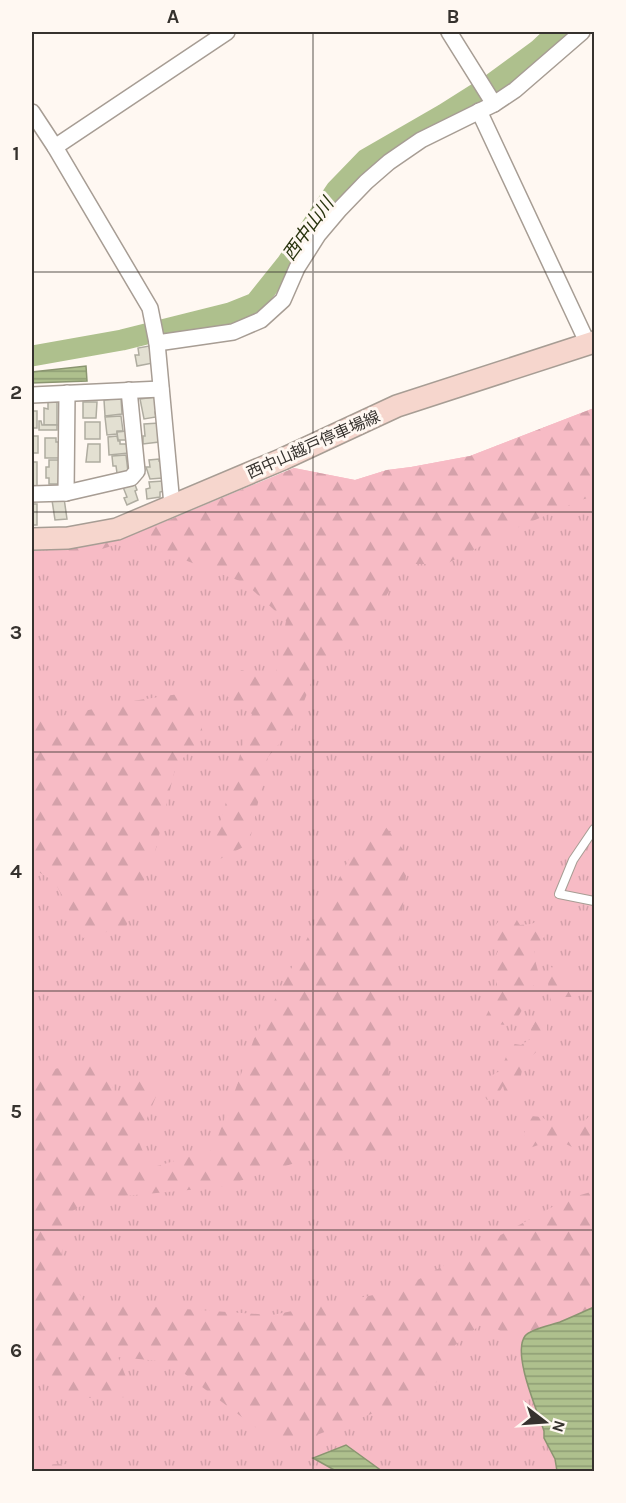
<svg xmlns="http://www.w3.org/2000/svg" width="626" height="1503" font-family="Karla,'Noto Sans JP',sans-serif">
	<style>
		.grass { fill: url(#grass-tufts) }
		.forest { fill: url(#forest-firs) }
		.water { fill: url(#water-rules); stroke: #8a9570; stroke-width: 1.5 }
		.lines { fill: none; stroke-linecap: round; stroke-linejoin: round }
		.river { stroke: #aec08d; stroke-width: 21 }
		.building { fill: #e3e0d2; stroke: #afaca0; stroke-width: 1.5 }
		.lane-casing { stroke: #a79d94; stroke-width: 10 }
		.street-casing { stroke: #a79d94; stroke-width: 18 }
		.secondary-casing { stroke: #a79d94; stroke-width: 24 }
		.lane { stroke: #fff; stroke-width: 8 }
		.street { stroke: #fff; stroke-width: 15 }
		.secondary { stroke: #f6d6cd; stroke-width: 21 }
		.grid { fill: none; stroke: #36322e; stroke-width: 1.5; stroke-opacity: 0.55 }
		.labels { text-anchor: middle; stroke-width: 6; stroke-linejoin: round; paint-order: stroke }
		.street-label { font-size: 16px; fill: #36322e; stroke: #fff8f2 }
		.water-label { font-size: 18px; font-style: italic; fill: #28330d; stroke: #fff8f2 }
		.neatline { fill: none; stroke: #36322e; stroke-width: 2 }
		.grid-label { font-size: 20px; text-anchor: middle; font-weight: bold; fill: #36322e }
	</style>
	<defs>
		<pattern id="grass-tufts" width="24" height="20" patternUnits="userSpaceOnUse" patternTransform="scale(1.5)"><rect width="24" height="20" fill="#f7bbc5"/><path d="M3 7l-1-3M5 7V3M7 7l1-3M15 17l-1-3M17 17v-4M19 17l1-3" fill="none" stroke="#d4a1aa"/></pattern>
		<pattern id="forest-firs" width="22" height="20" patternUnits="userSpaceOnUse" patternTransform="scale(1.5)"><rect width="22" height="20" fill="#f7bbc5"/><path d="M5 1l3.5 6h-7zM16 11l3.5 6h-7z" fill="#d4a1aa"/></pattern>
		<pattern id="water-rules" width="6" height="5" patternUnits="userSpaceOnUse" patternTransform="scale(1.5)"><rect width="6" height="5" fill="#aec08d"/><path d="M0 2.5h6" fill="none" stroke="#8e9d74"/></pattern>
	</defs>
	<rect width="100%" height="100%" fill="#fff8f2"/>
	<polygon class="grass" points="594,408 594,1471 32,1472 32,546 118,537 157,525 294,468 355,480 387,470 411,467 470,456"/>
	<g class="forest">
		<polygon points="594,408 594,496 581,500 512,530 446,564 405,564 366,630 316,670 295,725 268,757 249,844 220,859 216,836 252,714 227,696 241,670 276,672 286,621 245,583 161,551 156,540 121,543 86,554 66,553 73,546 118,537 157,525 294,468 355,480 387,470 411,467 470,456"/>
		<polygon points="192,692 204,737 176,765 155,852 126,927 83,938 55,882 32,868 32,721 32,723 119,703"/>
		<polygon points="385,826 408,856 395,982 388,1078 403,1132 377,1159 335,1150 221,1187 92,1199 71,1212 60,1260 84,1302 272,1315 399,1290 567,1199 594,1191 594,1307 561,1321 531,1332 502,1332 485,1321 454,1346 446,1376 410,1399 283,1448 169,1362 118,1357 134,1397 89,1398 32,1378 32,1070 53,1069 101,1062 116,1095 143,1073 162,1082 138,1140 150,1168 213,1150 254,1039 364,831"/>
		<path d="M503 915 515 917 520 925 531 924 545 918 544 937 535 948 534 956 538 971 539 980C536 983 531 987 528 991 525 996 524 1004 522 1010 513 1028 500 1028 485 1018L497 994V983L489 971 499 949 492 940 493 929Z"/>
		<polygon points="549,966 557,970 561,976 568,976 575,981 578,989 571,997 564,997 559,1002 551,1001 548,988"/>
		<path d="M538 1004 544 1006 547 1020V1034L540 1048 523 1065 518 1090 509 1100 505 1094 503 1086 500 1091 487 1100C476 1084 486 1078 500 1071L506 1057 509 1043 521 1045 532 1038 531 1029 538 1016 536 1009Z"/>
		<path d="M594 1111V1133L572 1147 564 1143 553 1145 541 1144 527 1149C521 1138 525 1127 531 1116L542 1117 553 1126 575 1127 582 1124Z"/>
		<path d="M32 1465C54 1465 79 1461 99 1471H32Z"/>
	</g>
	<g class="water">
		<polygon points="86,366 87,381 32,383 32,372"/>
		<path d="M594 1307V1471H557L555 1459 544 1438V1431C537 1410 512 1354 525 1336 530 1329 552 1325 560 1322 572 1317 583 1312 594 1307Z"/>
		<polygon points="346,1445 382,1471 386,1471 336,1471 313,1458"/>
	</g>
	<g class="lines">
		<polyline class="river" points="32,356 122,340 230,313 255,303 287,263 336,190 366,159 444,114 493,83 538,50 557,32"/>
	</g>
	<g class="building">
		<polygon points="149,346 153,363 137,366 135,355 139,355 138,348"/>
		<polygon points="155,397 157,411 155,412 156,417 144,419 140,399"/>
		<polygon points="121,398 122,414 105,416 104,400"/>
		<polygon points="48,402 57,402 57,425 44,425 44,408 48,409"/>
		<polygon points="83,402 97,402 96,418 83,418"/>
		<rect x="32" y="411" width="5" height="17"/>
		<polygon points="121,416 123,431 117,431 117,434 107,435 105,417"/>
		<polygon points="39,421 41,421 42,425 57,425 57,430 39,430"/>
		<rect x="85" y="422" width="15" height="17"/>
		<polygon points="159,423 159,442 143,444 143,436 145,436 144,424"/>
		<polygon points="127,431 127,440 118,440 117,432"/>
		<rect x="32" y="436" width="6" height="17"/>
		<polygon points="117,436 118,441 120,441 120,444 128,444 129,453 109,455 108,437"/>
		<polygon points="45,438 56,438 56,442 60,442 60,458 45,458"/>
		<polygon points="88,444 100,444 100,462 86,462"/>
		<polygon points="126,455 128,472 117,473 116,466 113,466 112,456"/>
		<polygon points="159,459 159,461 162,461 163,478 150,479 146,467 150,467 149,460"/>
		<polygon points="49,460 60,460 59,484 49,484 49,478 46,478 46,467 49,467"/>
		<rect x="32" y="462" width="5" height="26"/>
		<polygon points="163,481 164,491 160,492 160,497 147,499 146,489 150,488 149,482"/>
		<polygon points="134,482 137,490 135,491 138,500 127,505 124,498 127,497 123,487"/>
		<polygon points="64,498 67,519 55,520 52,500"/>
		<rect x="32" y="504" width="5" height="21"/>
	</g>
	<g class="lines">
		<defs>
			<polyline id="lane" points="594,829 573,860 559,894 594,901"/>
			<g id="street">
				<polyline points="449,32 494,104"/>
				<polyline points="479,111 588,344"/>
				<polyline points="32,112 55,147 150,308 157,343 172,505"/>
				<polyline points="55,147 227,32"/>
				<polyline points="157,343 233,332 261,320 283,300 297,268 318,235 340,209 366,182 389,162 421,140 494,104 515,90 582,32"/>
				<polyline points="32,395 161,389"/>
				<polyline points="66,493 67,393"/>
				<polyline points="32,494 66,493 131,478 137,471 129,390"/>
			</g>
			<polyline id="secondary" points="32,539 68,538 117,529 283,459 397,406 594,342"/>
		</defs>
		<use href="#lane" class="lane-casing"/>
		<use href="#street" class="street-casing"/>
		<use href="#secondary" class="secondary-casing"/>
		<use href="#lane" class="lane"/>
		<use href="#street" class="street"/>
		<use href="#secondary" class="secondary"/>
	</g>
	<path class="grid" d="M313 32V1472M32 272H594M32 512H594M32 752H594M32 991H594M32 1230H594"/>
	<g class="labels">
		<g class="street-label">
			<text transform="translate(313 444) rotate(-24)" y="6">西中山越戸停車場線</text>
		</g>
		<g class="water-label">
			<text transform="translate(308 229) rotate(-54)" y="6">西中山川</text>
		</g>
	</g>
	<rect width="626" height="1503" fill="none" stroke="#fff8f2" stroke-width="66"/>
	<g transform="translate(545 1422) rotate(107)" stroke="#fff8f2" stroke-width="4.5" paint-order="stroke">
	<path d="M0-4.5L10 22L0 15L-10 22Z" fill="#36322e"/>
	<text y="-9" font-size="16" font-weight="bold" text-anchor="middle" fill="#36322e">N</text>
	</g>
	<rect x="33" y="33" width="560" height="1437" class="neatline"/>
	<g class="grid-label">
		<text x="173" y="23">A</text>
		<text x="453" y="23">B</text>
		<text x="16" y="160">1</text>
		<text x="16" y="399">2</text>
		<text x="16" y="639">3</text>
		<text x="16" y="878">4</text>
		<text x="16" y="1118">5</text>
		<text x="16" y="1357">6</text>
	</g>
</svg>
